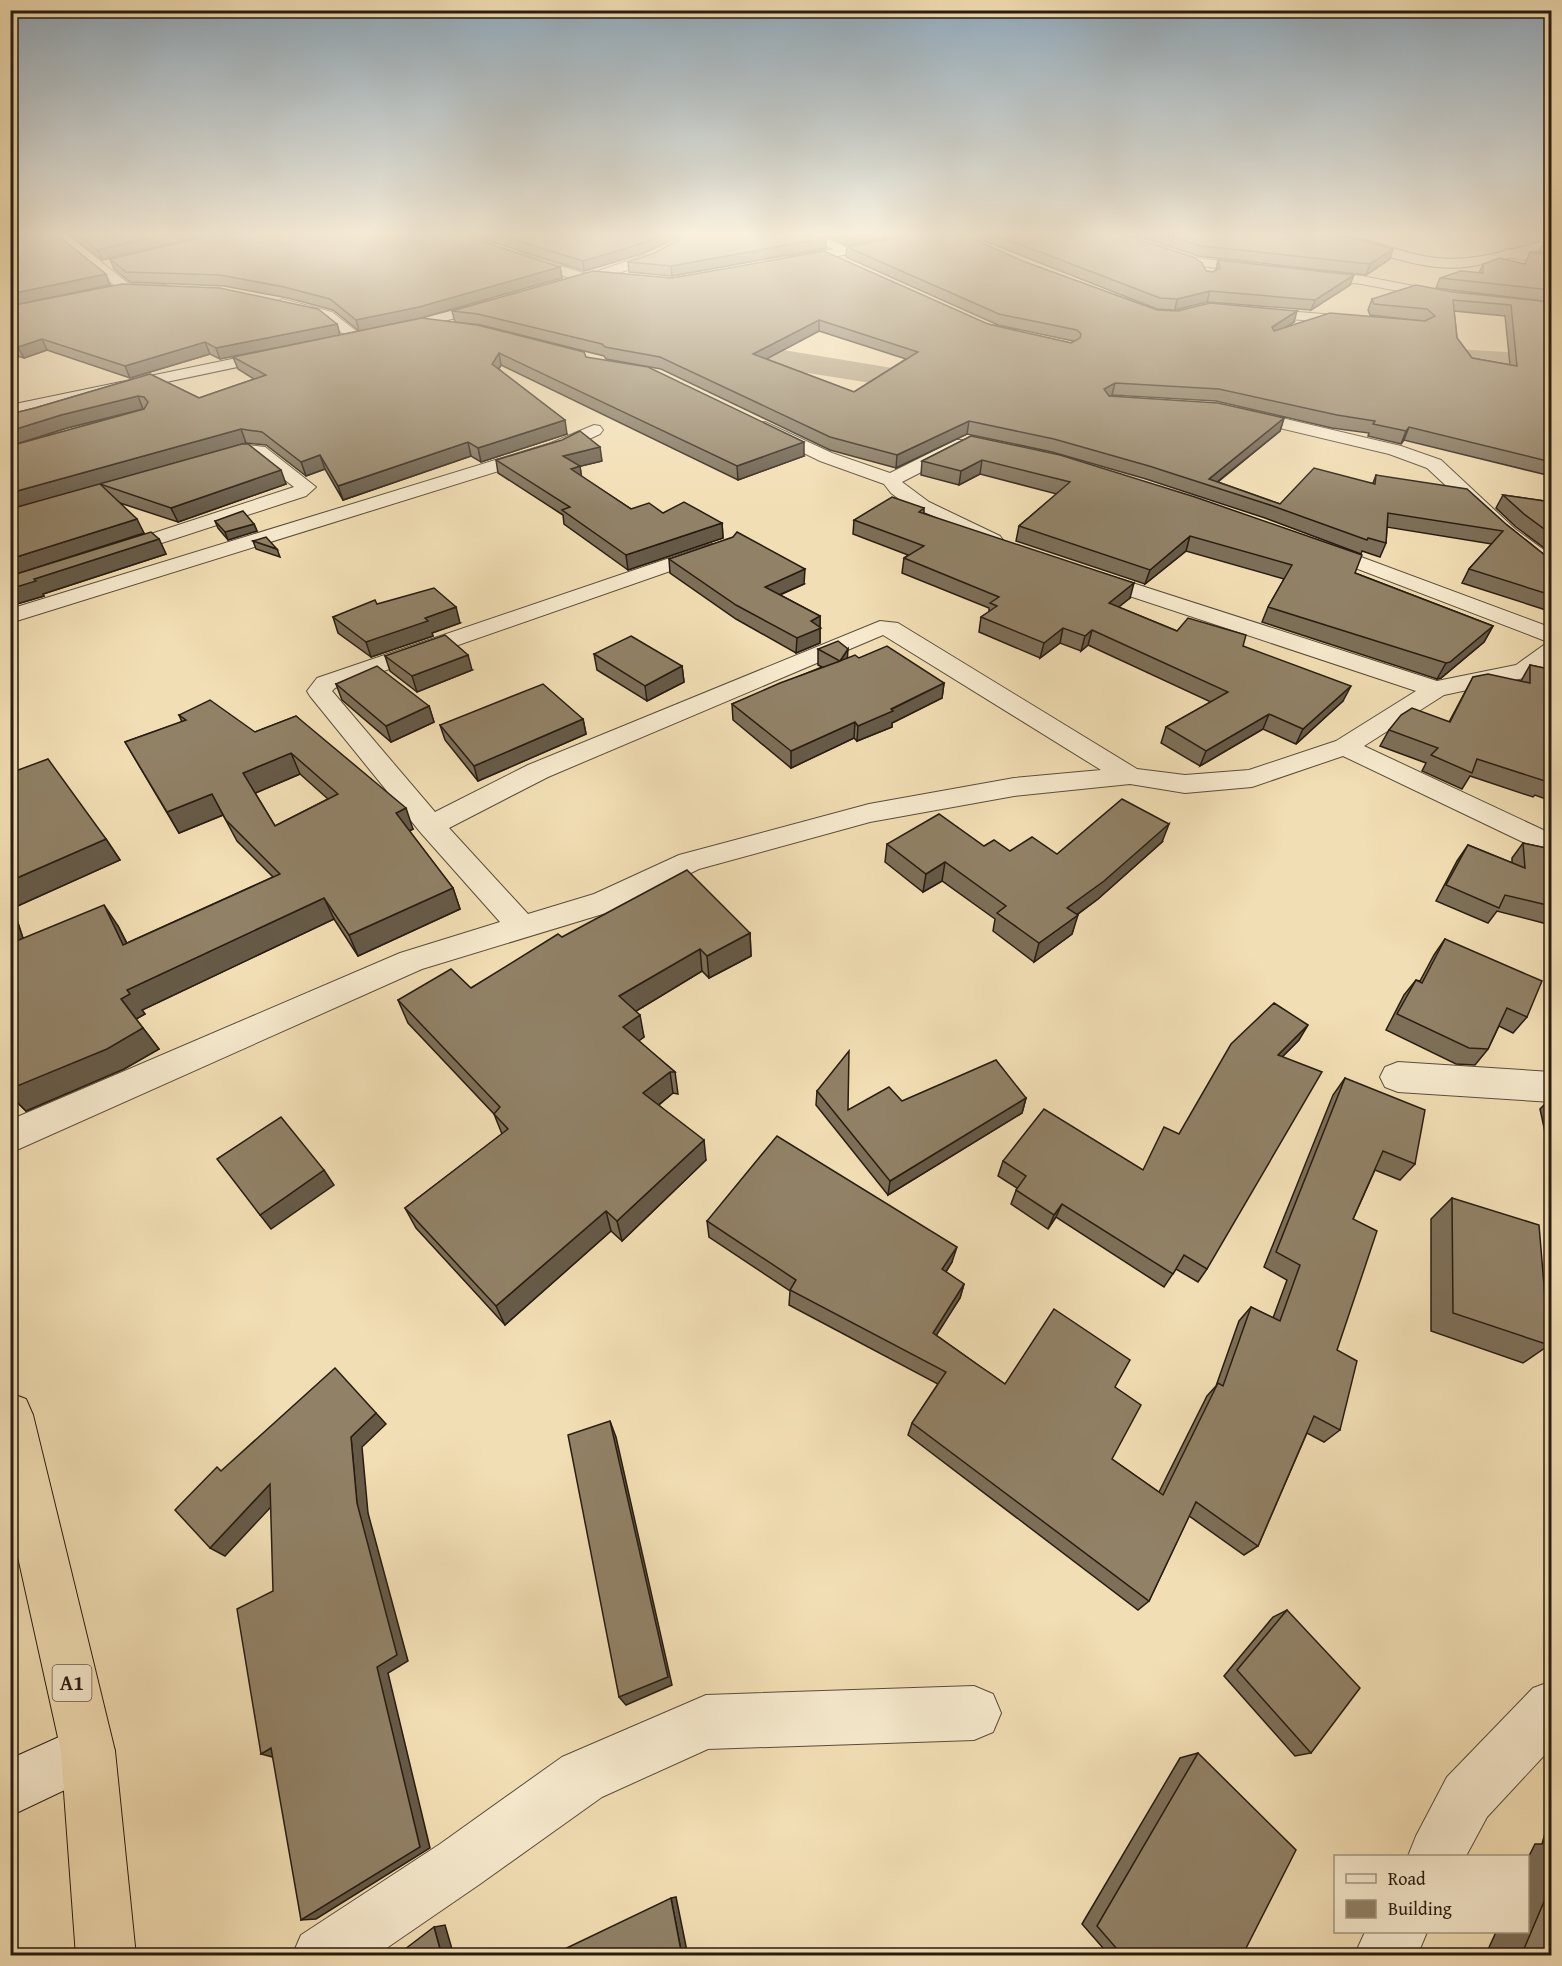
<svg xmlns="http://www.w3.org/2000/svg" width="1562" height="1966" font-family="'Gentium Book Plus',serif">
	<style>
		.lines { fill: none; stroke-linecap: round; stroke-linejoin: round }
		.river { fill: #ad9c7d; fill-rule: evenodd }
		.street-casing { stroke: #5a4d3a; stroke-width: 2 }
		.secondary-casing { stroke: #281d11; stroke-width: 2 }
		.highway-casing { stroke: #281d11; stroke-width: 2 }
		.street { fill: #f7eace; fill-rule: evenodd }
		.secondary { fill: #f7eace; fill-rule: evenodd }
		.highway { fill: #f2deb4; fill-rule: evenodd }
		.wall { fill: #7d6f58; stroke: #281d11; stroke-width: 1.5; fill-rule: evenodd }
		.shaded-wall { fill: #665a47; stroke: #281d11; stroke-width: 1.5 }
		.building { fill: #918166; stroke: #281d11; stroke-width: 1.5; fill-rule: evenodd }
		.labels { text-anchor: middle; stroke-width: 5; stroke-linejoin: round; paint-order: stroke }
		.shield { fill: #f7eace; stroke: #665a4a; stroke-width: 1.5 }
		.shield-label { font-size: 21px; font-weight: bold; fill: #281d11 }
	</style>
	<rect width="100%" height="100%" fill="#f2deb4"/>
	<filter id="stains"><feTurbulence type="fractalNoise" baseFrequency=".00333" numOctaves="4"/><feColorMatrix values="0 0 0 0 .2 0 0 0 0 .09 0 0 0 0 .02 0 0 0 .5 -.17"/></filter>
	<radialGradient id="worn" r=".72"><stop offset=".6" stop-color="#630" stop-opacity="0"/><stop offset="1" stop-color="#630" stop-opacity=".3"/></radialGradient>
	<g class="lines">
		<g class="river">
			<polygon points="686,337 753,345 947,377 966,375 977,378 981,384 977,390 947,395 676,352 672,346 676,340"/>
			<polygon points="1391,345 1520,353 1552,358 1552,376 1520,371 1381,360 1377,354 1381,348"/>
		</g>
		<defs>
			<g id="street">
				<polygon points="53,234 66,234 129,284 166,285 173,289 166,293 121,291"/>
				<polygon points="689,234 704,234 652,262 603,278 596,274 598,271 642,256"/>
				<polygon points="801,234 817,234 852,250 850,253 842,253"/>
				<polygon points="1507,249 1552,257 1552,265 1503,256 1501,253"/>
				<polygon points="518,252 589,275 591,278 589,281 579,281 514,259 512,256"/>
				<polygon points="1196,258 1362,276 1450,293 1457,297 1450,301 1362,284 1191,265 1190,262 1191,259"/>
				<polygon points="282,299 332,312 365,338 358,342 353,341 322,318 277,306 275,303"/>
				<polygon points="1250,308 1360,317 1367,321 1360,325 1245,315 1243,312 1245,309"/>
				<polygon points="1239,408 1401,446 1441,460 1515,529 1552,556 1552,573 1544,572 1501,537 1427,468 1389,454 1233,417 1230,413 1233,409"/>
				<polygon points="765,422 832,453 890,473 956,440 968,440 971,444 968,448 902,482 929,502 1000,536 1003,540 1000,544 993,546 986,544 915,511 891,493 884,484 820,461 759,431 756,427 759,423"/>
				<polygon points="594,425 600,426 603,430 600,434 563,451 10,623 10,609 551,443"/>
				<path d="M246 445 265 447 316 487 306 496 122 556 115 558 108 556 105 552 108 548 294 487 254 456C238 455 223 467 208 463L205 459 208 455Z"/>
				<path d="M1318 541 1552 628V660L1533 676 1444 695 1364 746 1552 834V856L1343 756 1252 787 1185 793 1130 784 1014 796 870 822 699 869 616 910 422 969 10 1153V1120L400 953 500 922 421 833 310 696 307 691 317 678 705 546 712 544 719 546 722 550 719 554 335 688 332 691 435 812 528 765 880 621 898 623 1137 769 1185 775 1249 770 1336 741 1416 691 1081 580 1078 575 1081 570 1089 569 1437 681 1516 665 1548 642 1311 551 1308 547 1311 543ZM883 635 1101 770 1014 778 869 804 679 855 594 894 528 914 449 828 548 777Z"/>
				<polygon points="1398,1062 1552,1072 1552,1102 1398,1092 1385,1087 1380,1077 1385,1067"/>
				<polygon points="1552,1681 1552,1747 1487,1817 1466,1856 1408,1856 1416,1836 1447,1777 1533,1688"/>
				<polygon points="974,1686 993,1694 1001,1713 993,1732 974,1740 708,1749 602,1797 480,1884 375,1956 292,1956 301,1935 440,1844 562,1757 706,1695"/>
				<polygon points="1365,1932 1427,1932 1417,1956 1354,1956"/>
			</g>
			<g id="secondary">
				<polygon points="919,234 945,234 939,238 787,265 781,261 787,257"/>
				<path d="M1326 234C1361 234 1394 251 1429 257 1471 264 1511 249 1552 239V247C1524 253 1495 263 1466 267 1421 272 1370 250 1328 237Z"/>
				<polygon points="496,299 503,303 501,306 395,334 388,330 390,327"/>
				<polygon points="280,349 285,351 288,354 285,357 10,415 10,405"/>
				<polygon points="88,1724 107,1732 115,1751 107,1770 10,1816 10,1759"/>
			</g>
			<polygon id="highway" points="10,1393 26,1399 33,1415 115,1751 136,1956 76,1956 61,1751 10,1521"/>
		</defs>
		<use href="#street" class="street-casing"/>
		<use href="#secondary" class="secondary-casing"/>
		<use href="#highway" class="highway-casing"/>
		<use href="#street" class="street"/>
		<use href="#secondary" class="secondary"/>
		<use href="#highway" class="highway"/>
	</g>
	<g class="wall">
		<polygon points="69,234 209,234 102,260"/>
		<polygon points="467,234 684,234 641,254 584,271"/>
		<polygon points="822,234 906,234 846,245"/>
		<polygon points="967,234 1123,234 1206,271 1213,272 1216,270 1218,260 1350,285 1311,310 1207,302 1175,310 1157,309"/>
		<polygon points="1131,234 1327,234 1390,259 1366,275 1198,256"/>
		<polygon points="10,240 110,285 14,305 337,324 340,335 220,359 210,354 130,378 47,350 24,358 10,354"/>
		<polygon points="1551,240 1551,255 1539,252 1544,242"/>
		<path d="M847 247 1025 262 1157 310 1294 322 1284 328 1423 321 1370 315 1368 310 1372 299 1453 292 1551 302V476L1404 440 1401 444 1368 436 1369 433 1332 428 1216 401 1112 395 1110 396 1284 418 1280 431 1218 482 1280 504 1373 483 1376 475 1507 525 1551 560V602L1546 610 1462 583 1469 569 1492 544 1387 527 1386 543 1380 557 1362 551 1361 554 1265 518 1146 479 1052 452 967 434 896 468 830 450 661 369 606 359 604 356 481 325 455 322 452 311 988 324 1071 343 1073 341 998 325 846 257ZM1454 311 1505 316 1510 365 1472 358 1457 338ZM819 331 906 359 854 392 766 359Z"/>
		<polygon points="826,248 672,276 629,272 628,262 652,254"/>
		<polygon points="1551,255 1551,302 1436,288 1440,278 1479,273 1483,264 1525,264"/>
		<polygon points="110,259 560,267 562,278 359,331 333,310 288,298 224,286 130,282 114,269"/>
		<path d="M422 318 586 357 804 456 738 480 501 365 499 369 567 434 481 462 471 456 343 500 325 469 306 476 266 445 246 443 243 444 286 484 178 522 120 503 144 533 83 553 159 539 166 554 43 594 44 596 10 606V414L35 408 150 374 199 398 254 379 238 369 233 357ZM144 409 12 446 67 428Z"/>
		<polygon points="971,436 1355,573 1493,626 1484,642 1441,678 1437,679 1262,622 1268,607 1284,579 1186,551 1145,584 1016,541 1019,526 1057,494 980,474 959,485 921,475 922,461"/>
		<polygon points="496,460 602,461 580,466 581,476 631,509 663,513 722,523 723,538 628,570 564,524 563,515 498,473"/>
		<polygon points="1503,495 1551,502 1551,553 1516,527 1496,508"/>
		<polygon points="924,508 924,513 1130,598 1118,607 1177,631 1243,646 1343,701 1296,744 1263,729 1200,766 1161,743 1166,727 1211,702 1088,645 1081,651 1060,643 1040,658 979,632 981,617 989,612 989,608 902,573 904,558 908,555 853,534 854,520"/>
		<polygon points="215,521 254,524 257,531 228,540 218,528"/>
		<polygon points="253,541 277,549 280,557 256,549"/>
		<polygon points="669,559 804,584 780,595 820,616 820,643 796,653 736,619 670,573"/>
		<polygon points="377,604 460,623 432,633 433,636 371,657 338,633 333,617"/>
		<polygon points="818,649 848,658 859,658 944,683 942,698 892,723 892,727 857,741 854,738 791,768 733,720 732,704 822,667 818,665"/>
		<polygon points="594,654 682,666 684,682 647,701 597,670"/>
		<polygon points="385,656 472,670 417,692 390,671"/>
		<polygon points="1551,664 1551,801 1535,795 1533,797 1470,776 1462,789 1422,771 1426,763 1380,746 1389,730 1449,722 1473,677 1521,681 1530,665 1544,668"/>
		<polygon points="336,684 429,706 434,722 391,742 342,700"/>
		<path d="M179 715 255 732 296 716 413 829 409 831 453 888 460 909 358 956 334 919 142 1010 145 1014 136 1019 159 1049 124 1069 26 1111 10 1095V773L106 839 120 860 13 908 23 938 118 926 127 943 273 877 237 841 223 815 179 833 125 742 182 722ZM300 774 328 799 275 826 255 793Z"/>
		<polygon points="583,719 586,734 478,781 445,740 440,725"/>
		<polygon points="1162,842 1098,899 1077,915 1072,934 1034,962 993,931 995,919 942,881 923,892 885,862 887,844 984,846 1010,851 1057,854"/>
		<polygon points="1523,843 1551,849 1551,925 1497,911 1488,923 1436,901 1457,861 1468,845 1512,863 1512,858"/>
		<polygon points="750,933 751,956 709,978 702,971 636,1011 644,1037 638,1041 675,1072 678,1094 673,1093 659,1105 706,1160 622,1241 611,1231 505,1325 416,1228 405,1208 502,1134 494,1114 408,1023 398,1000 471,988 562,937"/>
		<polygon points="1445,939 1527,1017 1513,1033 1499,1026 1488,1049 1475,1065 1456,1064 1386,1030 1404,995 1416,980 1420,981 1434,955"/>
		<polygon points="1299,1040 1283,1056 1207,1269 1198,1282 1176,1269 1164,1287 1056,1217 1048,1229 1011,1204 1017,1188 998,1176 1003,1161 1143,1170 1179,1134"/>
		<polygon points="1345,1078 1415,1164 1400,1180 1375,1170 1353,1219 1337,1350 1340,1430 1324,1442 1307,1433 1258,1546 1244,1555 1189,1516 1149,1601 1138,1610 908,1435 912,1423 938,1384 789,1305 790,1291 709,1237 707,1221 952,1262 946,1272 964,1284 960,1298 936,1335 1005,1384 1115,1387 1112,1459 1159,1492 1207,1396 1216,1386 1239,1321 1251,1307 1273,1318 1287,1280 1264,1267 1333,1095"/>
		<polygon points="817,1091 848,1110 902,1101 1026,1098 1022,1113 888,1195 816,1105"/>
		<polygon points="1551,1098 1551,1160 1540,1109"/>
		<polygon points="1452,1198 1549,1345 1523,1363 1431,1331 1431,1219"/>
		<polygon points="1287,1610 1311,1753 1295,1756 1224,1676 1273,1617"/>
		<polygon points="1198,1753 1242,1956 1110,1956 1082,1924 1180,1758"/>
		<polygon points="1551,1812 1551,1956 1487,1956 1486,1954 1496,1932 1527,1932 1527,1860 1535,1844 1542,1844"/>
	</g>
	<g class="shaded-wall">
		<polygon points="10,234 45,234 10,238"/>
		<polygon points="165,234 209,234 102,260 97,250"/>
		<polygon points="662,234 684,234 641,254 584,271 583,261"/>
		<polygon points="853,234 906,234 846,245 846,235"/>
		<polygon points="826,238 826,248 672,276 671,266"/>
		<polygon points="1393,249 1390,259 1366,275 1370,264"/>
		<polygon points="560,267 562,278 421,318 359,331 356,320"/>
		<polygon points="106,274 110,285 10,306 10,294"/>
		<polygon points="1354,275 1350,285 1311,310 1315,300"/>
		<polygon points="1210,291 1207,302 1175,310 1177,299"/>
		<polygon points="1297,311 1294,322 1269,338 1272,327"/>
		<polygon points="819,320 819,331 753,366 753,354"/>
		<polygon points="337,324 340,335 220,359 216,348"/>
		<polygon points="42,339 47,350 24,358 18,347"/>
		<polygon points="205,342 210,354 130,378 125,366"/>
		<polygon points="499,353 501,365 494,376 492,364"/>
		<polygon points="1115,383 1112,395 1102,401 1104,389"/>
		<polygon points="138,396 143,409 67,428 10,446 10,431 61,415"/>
		<polygon points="1284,418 1280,431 1212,486 1209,479"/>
		<polygon points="565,420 567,434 481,462 478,448"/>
		<polygon points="969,421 967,434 896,468 897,455"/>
		<polygon points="1409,427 1404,440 1401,444 1406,431"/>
		<polygon points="241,429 246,443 10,510 10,493"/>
		<polygon points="468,442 471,456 343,500 338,486"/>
		<polygon points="804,442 804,456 738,480 737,466"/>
		<polygon points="600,447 602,461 565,470 563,456"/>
		<polygon points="320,455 325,469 306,476 301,462"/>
		<polygon points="982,460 980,474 959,485 961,471"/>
		<polygon points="580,466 582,480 571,469"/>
		<polygon points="281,470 286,484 178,522 171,508"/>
		<polygon points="137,519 144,533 10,576 10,559"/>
		<polygon points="722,523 723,538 628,570 626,555"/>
		<polygon points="254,524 257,531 228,540 225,532"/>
		<polygon points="1190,536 1186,551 1145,584 1150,570"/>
		<polygon points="159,539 166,554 43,594 44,596 10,606 10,589 34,579"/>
		<polygon points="805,569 804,584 765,601 765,587"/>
		<polygon points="1134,583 1130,598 1105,618 1109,603"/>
		<polygon points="456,607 460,623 432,633 433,636 371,657 366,642 425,618"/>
		<polygon points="820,616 820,643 796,653 797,638 811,621"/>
		<polygon points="1493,626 1484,642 1441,678 1437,679 1446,663"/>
		<polygon points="1063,628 1060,643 1040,658 1044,643"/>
		<polygon points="1092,630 1088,645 1081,651 1085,636"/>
		<polygon points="848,649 847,665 840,661"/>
		<polygon points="468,655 472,670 417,692 412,676"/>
		<polygon points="682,666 684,682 647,701 645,686"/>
		<polygon points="944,683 942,698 892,723 892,727 857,741 858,726"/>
		<polygon points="1351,686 1343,701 1296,744 1303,729"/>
		<polygon points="429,706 434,722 391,742 386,726"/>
		<polygon points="1269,714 1263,729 1200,766 1206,751"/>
		<polygon points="583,719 586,734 478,781 474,766"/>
		<polygon points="855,722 854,738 791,768 791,751"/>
		<polygon points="291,753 300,774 253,794 243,773"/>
		<polygon points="212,794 223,815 179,833 167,812"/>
		<polygon points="406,808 413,829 403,834 396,813"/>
		<polygon points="1169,824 1162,842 1098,899 1061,926 1067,908"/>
		<polygon points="106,839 120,860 13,908 31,963 14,942 10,932 10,881"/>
		<polygon points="945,862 942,881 923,892 926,874"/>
		<polygon points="453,888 460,909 358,956 349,935"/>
		<polygon points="324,898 334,919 142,1010 145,1014 136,1019 121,999 127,990"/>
		<polygon points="104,905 118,926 138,966 123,945"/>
		<polygon points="1078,915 1072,934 1034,962 1039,943"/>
		<polygon points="750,933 751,956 709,978 707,956"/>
		<polygon points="700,949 702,971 623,1019 619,996"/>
		<polygon points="640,1015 644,1037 627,1050 623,1027"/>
		<polygon points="1308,1025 1299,1040 1269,1070 1278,1055"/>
		<polygon points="143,1028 159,1049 124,1069 26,1111 10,1095 10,1089"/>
		<polygon points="670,1072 673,1093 647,1114 643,1093"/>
		<polygon points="1026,1098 1022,1113 888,1195 890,1181"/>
		<polygon points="704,1140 706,1160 622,1241 617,1221"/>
		<polygon points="324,1170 334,1185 271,1229 260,1215"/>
		<polygon points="1062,1204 1056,1217 1048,1229 1054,1215"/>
		<polygon points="606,1211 611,1231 505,1325 496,1306"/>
		<polygon points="957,1247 952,1262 938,1284 942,1269"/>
		<polygon points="964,1284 960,1298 929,1347 933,1333"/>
		<polygon points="376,1413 386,1424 362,1447 368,1513 408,1661 388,1673 430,1848 316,1919 301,1920 357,1503 351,1437"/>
		<polygon points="610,1421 616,1437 672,1685 626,1705 619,1697"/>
		<polygon points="270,1484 283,1494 225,1556 210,1548"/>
		<polygon points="271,1748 276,1758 261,1754"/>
		<polygon points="676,1897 688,1956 682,1956 671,1898"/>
		<polygon points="445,1925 454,1956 442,1956 434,1927"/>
	</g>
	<g class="building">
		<polygon points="47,234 56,234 106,274 10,294 10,240"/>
		<polygon points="77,234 165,234 97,250"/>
		<polygon points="216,234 460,234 560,267 419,307 356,320 330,299 284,287 220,275 126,272 110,259"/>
		<polygon points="496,234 662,234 640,244 583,261"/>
		<polygon points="690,234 817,234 826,238 671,266 628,262 652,254"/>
		<path d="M920 234H962L1025 262 1157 310 1178 311 1210 303 1297 311 1272 327 1274 331 1330 313 1425 321 1435 316 1427 309 1374 304 1372 299 1416 285 1453 292 1551 302V462L1409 427 1406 431 1373 424 1375 421 1337 415 1219 389 1115 383 1104 389 1109 396 1218 403 1284 418 1209 479 1280 504 1314 468 1375 484 1376 475 1467 489 1507 525 1551 560V595L1469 569 1503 531 1388 513 1386 543 1368 538 1367 540 1270 505 1149 466 1054 439 969 421 897 455 830 437 660 357 605 347 602 344 478 314 452 311 593 271 672 278 824 251 988 324 1071 343 1080 338 1081 334 1077 330 999 314 847 247ZM1453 300 1511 305 1517 366 1472 358 1457 338ZM819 320 918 352 854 392 753 354Z"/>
		<polygon points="993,234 1123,234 1193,257 1202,263 1206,271 1213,272 1220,268 1218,260 1354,275 1315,300 1210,291 1177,299 1160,298"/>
		<polygon points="1163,234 1327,234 1367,241 1393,249 1370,264 1201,246"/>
		<polygon points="1551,240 1551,244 1544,242"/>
		<polygon points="1530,252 1551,255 1551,290 1440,278 1461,271 1483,273 1483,264 1500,258 1525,264"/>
		<polygon points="122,284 220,288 318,309 337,324 216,348 205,342 125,366 42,339 18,347 10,344 10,306"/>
		<polygon points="422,318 477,325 584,352 586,357 648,367 804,442 737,466 499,353 492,364 565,420 478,448 468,442 338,486 320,455 301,462 262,432 241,429 10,493 10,446 144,409 148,402 144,397 138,396 61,415 10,431 10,414 35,408 150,374 199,398 266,375 233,357"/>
		<polygon points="580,431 600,447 563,456 580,466 571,469 631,509 649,503 663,513 684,502 722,523 626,555 562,510 570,507 496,460 562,440"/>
		<polygon points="971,436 1060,455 1195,497 1362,555 1355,573 1493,626 1450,662 1446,663 1268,607 1292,565 1190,536 1150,570 1019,526 1070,482 982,460 961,471 922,461"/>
		<polygon points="242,444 248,444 281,470 171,508 100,484 137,519 10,559 10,509"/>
		<polygon points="1503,495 1551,502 1551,534 1524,514"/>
		<polygon points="892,497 924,508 919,512 1134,583 1109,603 1177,631 1188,618 1246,635 1243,646 1351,686 1303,729 1269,714 1206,751 1166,727 1228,692 1092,630 1085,636 1063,628 1044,643 981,617 997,606 990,603 999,597 904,558 924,546 854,520"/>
		<polygon points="243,511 254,524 225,532 215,521"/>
		<polygon points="151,532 159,539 34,579 36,581 10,589 10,576"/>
		<polygon points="737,532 805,569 765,587 820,616 811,621 821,628 797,638 736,605 669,559 733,537"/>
		<polygon points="266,537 277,549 253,541"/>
		<polygon points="434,588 456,607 425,618 428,621 366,642 333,617 375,600 377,604"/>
		<polygon points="445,635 468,655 412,676 385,656"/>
		<polygon points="631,636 682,666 645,686 594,654"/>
		<polygon points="838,641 848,649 840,661 855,655 859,658 887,646 944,683 891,709 893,711 858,726 855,722 791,751 732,704 780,683 840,661 818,649"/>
		<polygon points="1551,664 1551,781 1545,779 1545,781 1477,759 1472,773 1431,755 1438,748 1389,730 1401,715 1412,708 1450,722 1473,677 1488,674 1530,683 1530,665 1544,668"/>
		<polygon points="377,666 429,706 386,726 336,684"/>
		<polygon points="543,684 583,719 474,766 440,725"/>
		<path d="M210 700 255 732 296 716 406 808 396 813 453 888 349 935 324 898 127 990 130 994 121 999 143 1028 107 1049 10 1089V932L14 942 104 905 123 945 280 874 226 820 212 794 167 812 125 742 186 720 179 715ZM291 753 338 794 275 826 243 773Z"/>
		<polygon points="48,759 106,839 10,881 10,773"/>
		<polygon points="1122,799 1169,824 1104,881 1067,908 1078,915 1039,943 997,913 1006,906 945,862 926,874 887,844 939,814 984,846 994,840 1010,851 1032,837 1057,854"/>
		<polygon points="1523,843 1551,849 1551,906 1505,895 1499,908 1446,885 1468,845 1525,868"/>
		<polygon points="687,870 750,933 707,956 700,949 619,996 640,1015 623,1027 675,1072 670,1072 643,1093 704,1140 617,1221 606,1211 496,1306 405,1208 508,1129 494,1114 500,1107 398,1000 451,969 471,988 558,934 562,937"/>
		<polygon points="1445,939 1542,981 1527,1017 1507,1008 1488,1049 1469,1048 1397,1014 1416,980 1422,983"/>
		<polygon points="1274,1003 1308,1025 1278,1055 1322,1072 1207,1269 1184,1255 1173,1274 1062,1204 1054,1215 1016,1190 1026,1176 1003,1161 1044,1109 1143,1170 1164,1127 1179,1134 1231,1044"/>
		<polygon points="849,1051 848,1110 889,1087 902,1101 996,1060 1026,1098 890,1181 817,1091"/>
		<polygon points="1345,1078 1425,1110 1415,1164 1383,1151 1353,1219 1377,1231 1337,1350 1357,1361 1340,1430 1314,1416 1258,1546 1196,1502 1149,1601 912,1423 946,1372 790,1290 796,1280 707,1221 777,1136 957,1247 942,1269 964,1284 933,1333 1005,1384 1054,1309 1130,1360 1115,1387 1141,1405 1112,1459 1163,1495 1218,1383 1223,1386 1251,1307 1280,1321 1300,1265 1276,1252"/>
		<polygon points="281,1117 324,1170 260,1215 217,1159"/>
		<polygon points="1452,1198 1539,1225 1549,1345 1453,1313"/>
		<polygon points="335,1368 376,1413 351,1437 357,1503 397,1655 377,1667 420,1847 301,1920 271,1748 261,1754 237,1609 273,1591 270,1484 210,1548 175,1510 217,1467 221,1471"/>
		<polygon points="610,1421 668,1677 619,1697 568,1435"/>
		<polygon points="1287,1610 1360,1688 1311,1753 1237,1670"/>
		<polygon points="1198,1753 1296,1850 1242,1956 1123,1956 1097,1926"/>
		<polygon points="1551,1885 1551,1956 1521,1956"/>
		<polygon points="671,1898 682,1956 550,1956"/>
		<polygon points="434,1927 442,1956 396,1956"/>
	</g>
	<linearGradient id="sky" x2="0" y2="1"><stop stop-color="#90aabd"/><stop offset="0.46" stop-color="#f9f0dd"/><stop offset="1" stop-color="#f9f0dd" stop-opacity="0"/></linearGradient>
	<rect width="1562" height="509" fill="url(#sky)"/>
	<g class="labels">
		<rect class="shield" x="52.5" y="1665" width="39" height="36" rx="4.5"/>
		<g class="shield-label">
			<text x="72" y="1690">A1</text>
		</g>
	</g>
	<rect width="1562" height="1966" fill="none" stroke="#f2deb4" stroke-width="36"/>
	<rect x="12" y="12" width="1538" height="1942" fill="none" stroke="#281d11" stroke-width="3"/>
	<rect x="18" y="18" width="1526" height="1930" fill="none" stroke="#281d11" stroke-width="1.5"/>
	<rect x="1334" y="1855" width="195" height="78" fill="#f7eace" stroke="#a49882" stroke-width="1.5"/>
	<rect x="1346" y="1874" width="30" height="9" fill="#f7eace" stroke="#a49882" stroke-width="1.5"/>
	<text x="1388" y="1885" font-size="18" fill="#281d11">Road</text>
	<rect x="1346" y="1900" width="30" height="18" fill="#918166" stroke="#a49882" stroke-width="1.5"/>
	<text x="1388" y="1915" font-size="18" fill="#281d11">Building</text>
	<rect width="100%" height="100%" filter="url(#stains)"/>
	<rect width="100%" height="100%" fill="url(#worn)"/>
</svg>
